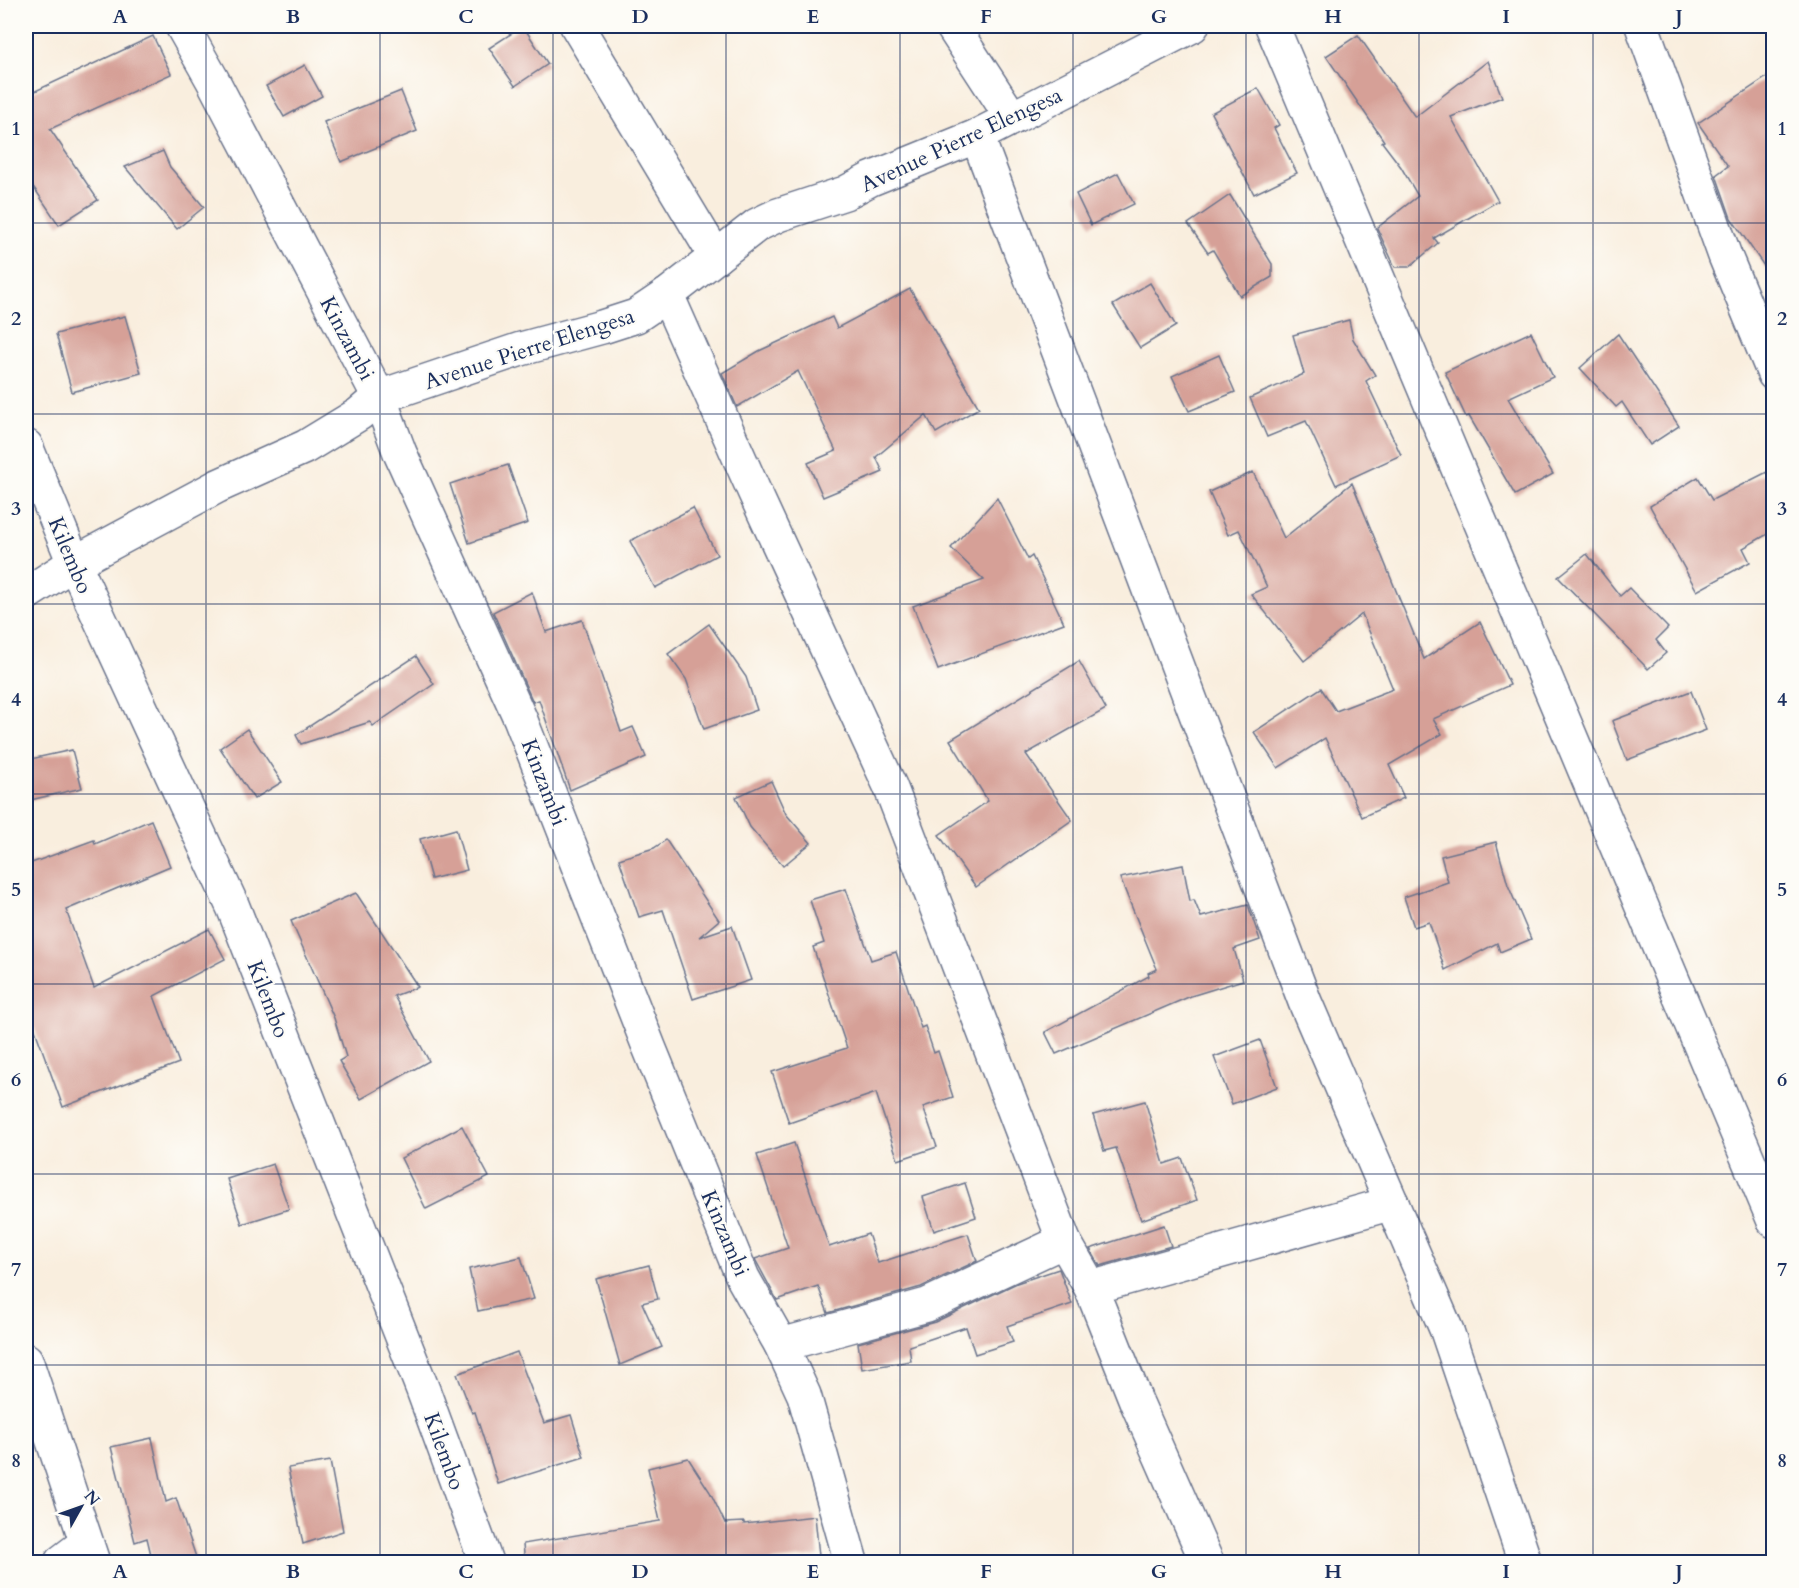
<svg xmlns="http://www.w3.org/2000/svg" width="1799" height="1588" font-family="Cardo,serif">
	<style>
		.building { fill: #d6a097 }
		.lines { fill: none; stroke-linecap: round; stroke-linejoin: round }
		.minor-casing { stroke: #69728b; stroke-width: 36 }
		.minor { stroke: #fff; stroke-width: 33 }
		.grid { fill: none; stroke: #1b2f5e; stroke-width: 1.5; stroke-opacity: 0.55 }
		.labels { text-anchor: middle; stroke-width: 4.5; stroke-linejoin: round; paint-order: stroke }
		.street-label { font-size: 22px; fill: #1b2f5e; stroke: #fdfcf7 }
		.neatline { fill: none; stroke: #1b2f5e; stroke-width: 2 }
		.grid-label { font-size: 20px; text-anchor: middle; font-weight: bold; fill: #1b2f5e }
	</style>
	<rect width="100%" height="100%" fill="#fdfcf7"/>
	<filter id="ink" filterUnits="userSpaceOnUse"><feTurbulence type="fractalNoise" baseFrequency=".0167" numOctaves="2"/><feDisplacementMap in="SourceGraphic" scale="12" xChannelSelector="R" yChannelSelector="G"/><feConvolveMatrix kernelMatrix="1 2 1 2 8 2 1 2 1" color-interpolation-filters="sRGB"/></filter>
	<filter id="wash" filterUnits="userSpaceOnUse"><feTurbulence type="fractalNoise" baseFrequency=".008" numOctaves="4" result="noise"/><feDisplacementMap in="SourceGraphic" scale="24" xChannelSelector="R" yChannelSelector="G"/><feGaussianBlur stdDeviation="1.35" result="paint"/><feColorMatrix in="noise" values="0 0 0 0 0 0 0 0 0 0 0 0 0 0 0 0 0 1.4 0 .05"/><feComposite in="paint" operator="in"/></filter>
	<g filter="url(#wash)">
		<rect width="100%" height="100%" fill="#f9eede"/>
		<g id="blocks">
			<g class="building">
				<polygon points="523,26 548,64 515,86 489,48"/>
				<polygon points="1358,35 1415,117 1488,61 1502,97 1451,117 1498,201 1434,238 1438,243 1409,267 1395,267 1377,228 1418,196 1401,167 1382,142 1384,141 1326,56"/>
				<polygon points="153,36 171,74 50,129 98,200 59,225 26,176 26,92 27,95"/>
				<polygon points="305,65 322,96 284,117 266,86"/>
				<polygon points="1773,73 1773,279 1731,218 1716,175 1728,166 1698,123"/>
				<polygon points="1258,88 1279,125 1274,128 1297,173 1254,194 1211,113"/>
				<polygon points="401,91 417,131 341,162 324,122"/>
				<polygon points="163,151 170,167 204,207 177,229 125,167"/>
				<polygon points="1118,173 1134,204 1091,225 1076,194"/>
				<polygon points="1230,195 1272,264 1272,277 1240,296 1213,250 1208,253 1188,224"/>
				<polygon points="1150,283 1176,326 1140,348 1113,305"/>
				<polygon points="910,289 979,408 936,433 926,415 876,457 883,472 823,497 808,463 836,451 798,371 737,407 722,373 759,351 832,317 837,328"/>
				<polygon points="125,316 141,373 72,392 56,334"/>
				<polygon points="1349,320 1353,339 1375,375 1366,381 1401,455 1336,485 1306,421 1267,437 1250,398 1304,374 1293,335"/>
				<polygon points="1531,332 1553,377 1508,398 1553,474 1515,495 1469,416 1466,417 1445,372"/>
				<polygon points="1618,334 1679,426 1650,445 1622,402 1616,407 1580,368"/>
				<polygon points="1219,355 1235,392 1189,411 1172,376"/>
				<polygon points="508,465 528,523 469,543 450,484"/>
				<polygon points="1773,469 1773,531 1743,548 1750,562 1697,591 1650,506 1698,477 1712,500"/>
				<polygon points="1253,472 1284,538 1352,483 1424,659 1480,622 1510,685 1433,719 1442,734 1389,765 1404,798 1362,817 1325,738 1278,768 1254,732 1321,688 1336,711 1393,689 1362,614 1304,661 1251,594 1267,587 1239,530 1228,535 1209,492"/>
				<polygon points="997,498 1028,559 1032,556 1064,623 938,670 913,606 984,580 951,548"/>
				<polygon points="693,508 717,555 655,588 630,541"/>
				<polygon points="1587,554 1620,596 1629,588 1668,628 1656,640 1666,653 1648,669 1558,577"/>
				<polygon points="532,592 546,632 582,620 621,732 633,727 646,757 570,790 539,700 533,702 493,612"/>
				<polygon points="709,624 746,677 757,710 704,729 686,679 668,654"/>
				<polygon points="416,656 434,684 373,726 370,722 301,744 296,735"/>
				<polygon points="1079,661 1106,709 1026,754 1072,820 976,887 939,835 988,801 950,740"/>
				<polygon points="1691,691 1706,730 1627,760 1612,721"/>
				<polygon points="247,729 282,782 254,799 220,748"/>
				<polygon points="72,750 82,788 26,801 26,760"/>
				<polygon points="771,781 786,814 811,843 783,866 750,827 736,797"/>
				<polygon points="151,820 170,866 66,910 94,988 209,929 225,959 154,996 179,1063 63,1107 26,1005 26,865 94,840 95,844"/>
				<polygon points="456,829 467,870 431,879 420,839"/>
				<polygon points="666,840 719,920 699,937 732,926 751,980 693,999 663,910 639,917 619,859 654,848"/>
				<polygon points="1496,842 1508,885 1531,939 1500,952 1497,943 1445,970 1429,922 1414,927 1404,897 1448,882 1441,856"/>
				<polygon points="1183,865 1190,901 1194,900 1201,917 1248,905 1260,940 1234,949 1243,980 1191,996 1056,1054 1045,1032 1149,976 1148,973 1157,969 1120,878"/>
				<polygon points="846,889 871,960 896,952 921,1028 925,1026 934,1053 938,1051 953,1097 923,1107 937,1147 898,1160 876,1093 789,1123 772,1072 847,1048 813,947 824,943 810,900"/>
				<polygon points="356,893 418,987 394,996 429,1061 361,1099 339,1061 346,1057 334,1018 291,921"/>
				<polygon points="1260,1040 1277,1087 1232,1104 1214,1057"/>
				<polygon points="1145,1101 1164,1164 1182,1158 1197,1200 1141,1220 1116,1148 1104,1151 1093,1115"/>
				<polygon points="462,1126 489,1177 426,1209 401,1158"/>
				<polygon points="794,1143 829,1247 868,1234 878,1263 968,1234 977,1261 921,1287 828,1313 818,1286 777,1300 755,1259 788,1248 757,1155"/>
				<polygon points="273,1164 289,1209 242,1224 227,1179"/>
				<polygon points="965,1183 976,1217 934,1231 923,1197"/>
				<polygon points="1164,1225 1171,1246 1100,1266 1090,1249"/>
				<polygon points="521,1257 534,1299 478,1311 469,1269"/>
				<polygon points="649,1265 658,1299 642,1303 662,1347 620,1365 596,1279"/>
				<polygon points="1059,1269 1072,1304 1007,1326 1013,1342 975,1354 966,1327 909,1346 911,1361 862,1369 858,1343 935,1322 1017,1283"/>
				<polygon points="517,1352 544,1423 571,1415 584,1457 498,1484 475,1412 472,1413 457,1374"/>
				<polygon points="152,1438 166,1502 176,1498 198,1563 153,1563 147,1538 135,1542 111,1447"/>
				<polygon points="688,1458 710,1492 725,1523 744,1522 744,1524 815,1516 819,1556 759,1563 525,1563 523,1544 660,1521 648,1468"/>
				<polygon points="330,1461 343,1531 303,1544 288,1468"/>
			</g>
		</g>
	</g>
	<g filter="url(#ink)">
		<use href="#blocks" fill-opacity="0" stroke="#69728b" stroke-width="1.5"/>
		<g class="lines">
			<defs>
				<g id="minor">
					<polyline points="182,26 212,79 379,397 400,453 520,718 649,1047 743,1278 781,1345 804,1395 851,1562"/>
					<polyline points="577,26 716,257"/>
					<polyline points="952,26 1012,118"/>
					<polyline points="1272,26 1774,1221"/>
					<polyline points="1642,26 1725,256 1774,374"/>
					<polyline points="977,136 1305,1002 1447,1331 1525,1562"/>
					<polyline points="667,295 754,491 890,786 1064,1241 1091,1288 1136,1401 1207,1562"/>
					<polyline points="26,446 74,563 233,907 423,1390 486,1562"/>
					<polyline points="26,594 74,563 218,486 305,447 359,414 379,397 521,349 602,327 636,316 667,295 757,225 778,215 845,193 871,179 977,136 1192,26"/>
					<polyline points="1091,1288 1392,1203"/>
					<polyline points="781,1345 927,1305 1064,1241"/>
					<polyline points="26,1360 93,1562"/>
					<polyline points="61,1562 86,1543"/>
				</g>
			</defs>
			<use href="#minor" class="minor-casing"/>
			<use href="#minor" class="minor"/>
		</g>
	</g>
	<path class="grid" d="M206 26V1562M380 26V1562M553 26V1562M726 26V1562M900 26V1562M1073 26V1562M1246 26V1562M1419 26V1562M1593 26V1562M26 223H1774M26 414H1774M26 604H1774M26 794H1774M26 984H1774M26 1174H1774M26 1365H1774"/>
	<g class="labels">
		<g class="street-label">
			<text transform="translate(961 139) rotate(-25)" y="8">Avenue Pierre Elengesa</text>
			<text transform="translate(348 338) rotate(62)" y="8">Kinzambi</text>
			<text transform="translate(529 348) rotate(-18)" y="8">Avenue Pierre Elengesa</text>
			<text transform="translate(71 555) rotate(67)" y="8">Kilembo</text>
			<text transform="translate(545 782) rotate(69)" y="8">Kinzambi</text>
			<text transform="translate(269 999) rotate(69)" y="8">Kilembo</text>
			<text transform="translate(726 1233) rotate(67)" y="8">Kinzambi</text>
			<text transform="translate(445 1451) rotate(70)" y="8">Kilembo</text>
		</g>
	</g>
	<rect width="1799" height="1588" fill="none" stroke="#fdfcf7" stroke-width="66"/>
	<g transform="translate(81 1507) rotate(50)" stroke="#fdfcf7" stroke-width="4.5" paint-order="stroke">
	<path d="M0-4.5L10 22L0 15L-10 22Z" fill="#1b2f5e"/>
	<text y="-9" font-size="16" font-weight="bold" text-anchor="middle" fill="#1b2f5e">N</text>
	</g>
	<rect x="33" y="33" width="1733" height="1522" class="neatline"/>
	<g class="grid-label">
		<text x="120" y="23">A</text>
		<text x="293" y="23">B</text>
		<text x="466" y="23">C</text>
		<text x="640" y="23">D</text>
		<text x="813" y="23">E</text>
		<text x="986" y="23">F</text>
		<text x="1159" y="23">G</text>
		<text x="1333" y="23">H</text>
		<text x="1506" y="23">I</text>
		<text x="1679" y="23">J</text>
		<text x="16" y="135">1</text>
		<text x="1782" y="135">1</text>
		<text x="16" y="325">2</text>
		<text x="1782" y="325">2</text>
		<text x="16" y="515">3</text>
		<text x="1782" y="515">3</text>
		<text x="16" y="706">4</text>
		<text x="1782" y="706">4</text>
		<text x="16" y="896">5</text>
		<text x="1782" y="896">5</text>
		<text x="16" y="1086">6</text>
		<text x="1782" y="1086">6</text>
		<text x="16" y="1276">7</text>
		<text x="1782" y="1276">7</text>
		<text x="16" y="1467">8</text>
		<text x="1782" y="1467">8</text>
		<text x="120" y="1578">A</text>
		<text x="293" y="1578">B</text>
		<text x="466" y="1578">C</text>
		<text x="640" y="1578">D</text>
		<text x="813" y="1578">E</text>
		<text x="986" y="1578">F</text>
		<text x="1159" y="1578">G</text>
		<text x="1333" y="1578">H</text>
		<text x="1506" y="1578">I</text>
		<text x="1679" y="1578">J</text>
	</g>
</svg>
